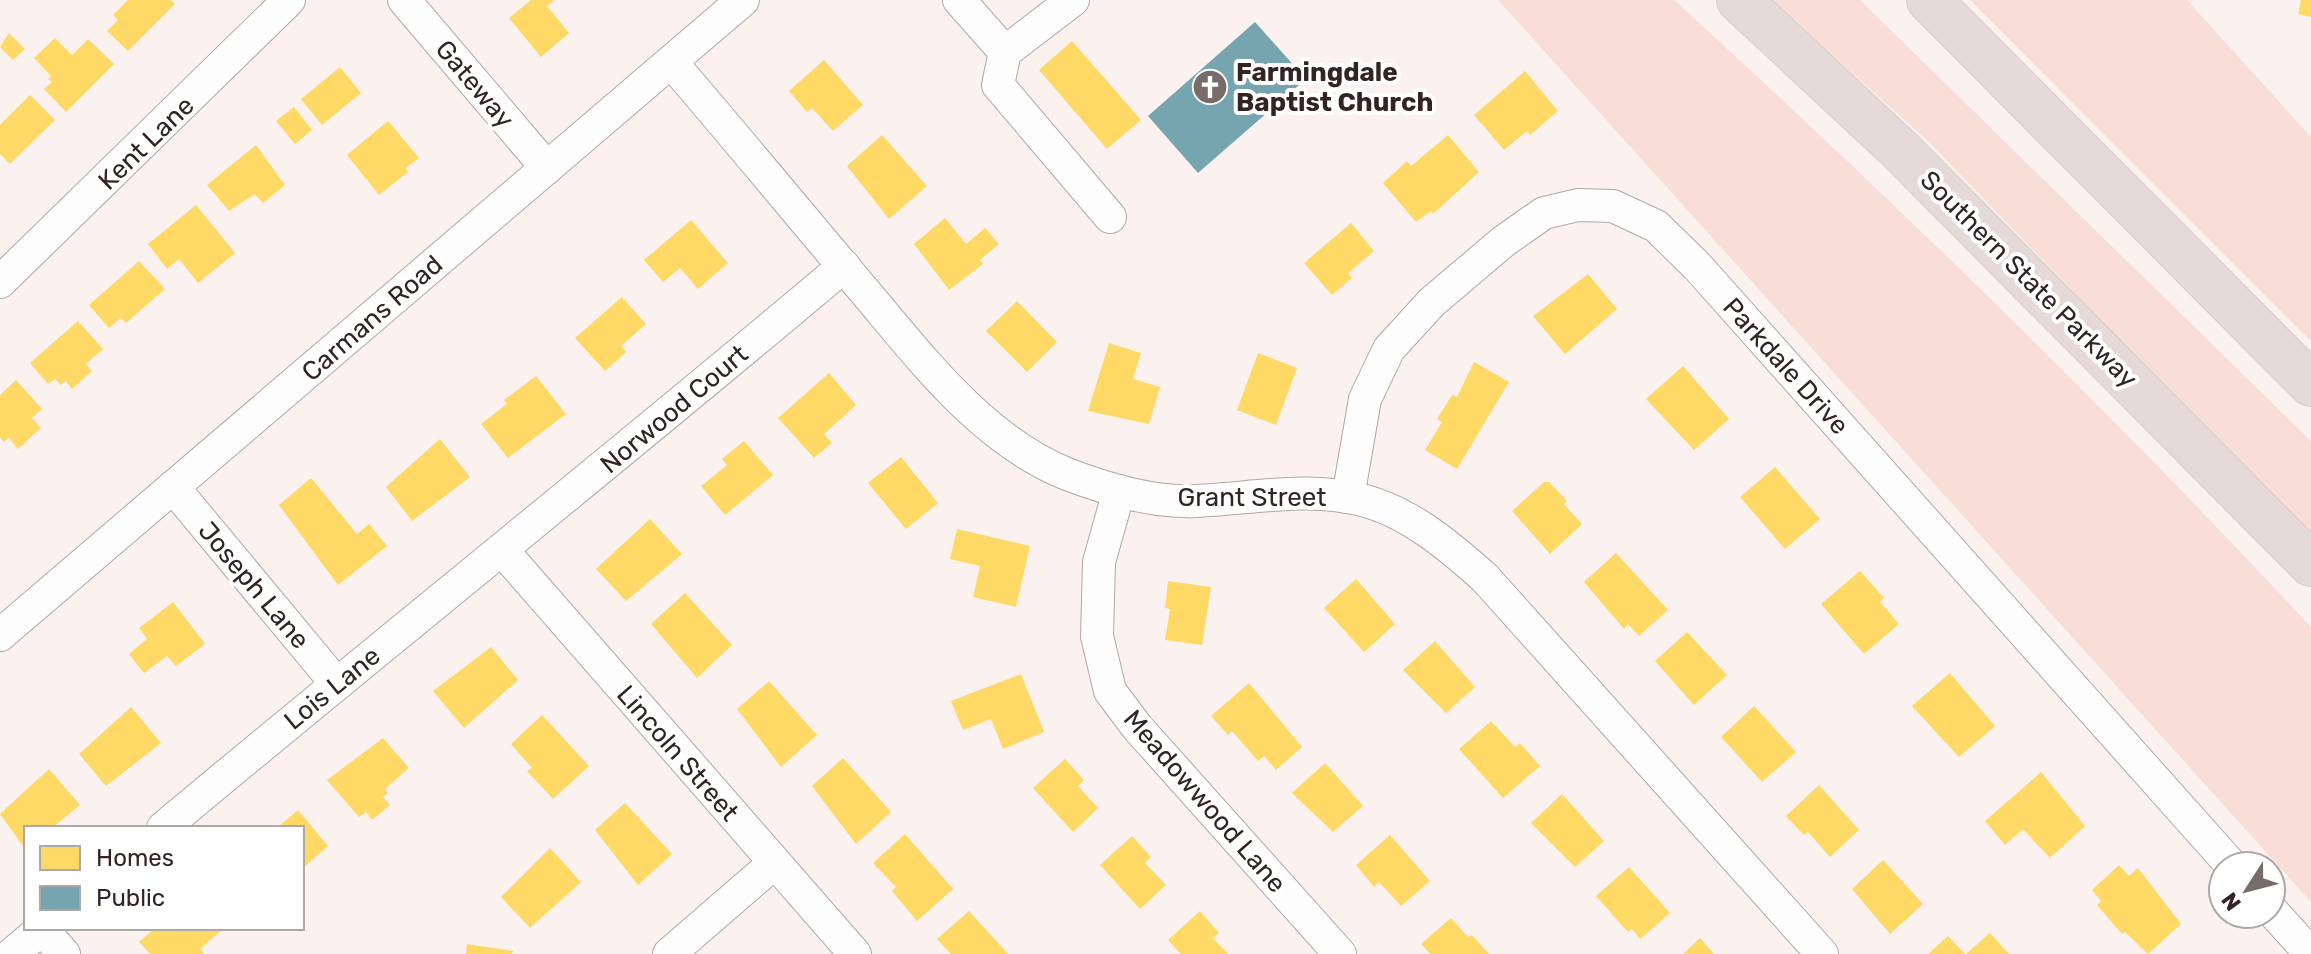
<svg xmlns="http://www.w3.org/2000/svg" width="2311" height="954" font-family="Rubik,sans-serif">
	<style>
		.green { fill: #f9ddd7 }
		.homes { fill: #ffd966 }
		.public { fill: #76a5af }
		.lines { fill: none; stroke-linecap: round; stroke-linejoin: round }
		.minor-casing { stroke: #b2a7a5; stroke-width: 34 }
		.highway-casing { stroke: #d4cecd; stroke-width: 46 }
		.minor { stroke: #fefdfd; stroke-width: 32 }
		.highway { stroke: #e6dad9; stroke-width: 44 }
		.labels { text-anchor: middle; stroke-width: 8; stroke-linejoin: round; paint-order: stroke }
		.poi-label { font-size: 26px; font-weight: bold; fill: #322422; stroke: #fff; text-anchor: start }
		.street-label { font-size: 26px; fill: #322422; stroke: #fff }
	</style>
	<rect width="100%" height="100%" fill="#fbf2f0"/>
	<g class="green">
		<path d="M1498 0H1674C1894 201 2108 409 2311 627V902Z"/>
		<polygon points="1770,0 1860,0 2311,441 2311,538 1927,140"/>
		<polygon points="1970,0 2187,0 2311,137 2311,341"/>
	</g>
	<g class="homes">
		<polygon points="128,0 171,0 175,4 128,51 107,31 118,20 113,15"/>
		<polygon points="531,0 554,0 547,6 569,33 541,57 509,18"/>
		<polygon points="2301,0 2311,0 2311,17 2298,14"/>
		<polygon points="9,33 25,49 13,60 0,47"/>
		<polygon points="55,38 72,55 88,39 114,64 66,112 44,89 52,82 48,79 51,76 34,58"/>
		<polygon points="1072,41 1141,120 1107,149 1039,70"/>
		<polygon points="824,60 863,105 833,131 812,108 807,112 789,91"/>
		<polygon points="340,67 361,93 322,125 301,99"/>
		<polygon points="1525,71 1558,111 1530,135 1527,131 1504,150 1474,115"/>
		<polygon points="30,95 55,120 10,164 0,154 0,125"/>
		<polygon points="294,107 312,130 295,144 276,121"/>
		<polygon points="388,121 419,158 406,168 408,172 379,195 347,155"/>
		<polygon points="882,135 927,186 889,219 847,166"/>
		<polygon points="1448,135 1479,172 1433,214 1431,211 1416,222 1383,183 1407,161 1411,166"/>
		<polygon points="256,145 285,185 263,203 255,194 229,211 207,185"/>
		<polygon points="196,205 235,253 198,283 179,259 167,269 148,244"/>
		<polygon points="945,218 966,244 985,228 999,244 980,260 983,264 949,290 914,244"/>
		<polygon points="691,220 728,263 698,289 680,268 663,282 644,260"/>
		<polygon points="1351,223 1374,251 1348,273 1352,278 1332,295 1304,263"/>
		<polygon points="139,261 165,289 126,323 121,318 109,328 89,305"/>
		<polygon points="1588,274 1617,309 1565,354 1533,316"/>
		<polygon points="622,297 646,324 621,346 626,352 605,371 575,338"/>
		<polygon points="1017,301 1057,342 1027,372 986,331"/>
		<polygon points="78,321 103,349 86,364 92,371 72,389 66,381 61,385 55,379 48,384 30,363"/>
		<polygon points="1109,343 1141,353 1133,379 1160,387 1149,424 1088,411"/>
		<polygon points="1258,353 1297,368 1276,425 1237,410"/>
		<polygon points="1474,362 1509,382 1457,469 1425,450 1442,422 1437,419 1452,395 1457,397"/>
		<polygon points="1683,366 1729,419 1694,450 1646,399"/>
		<polygon points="829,373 856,405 824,434 832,443 814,458 778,418"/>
		<polygon points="536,376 566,414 508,458 481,424 507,404 504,400"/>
		<polygon points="16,380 42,409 32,418 41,428 18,449 9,438 4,442 0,437 0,395"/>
		<polygon points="440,439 470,477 412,521 386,487"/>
		<polygon points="744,441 773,475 725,515 701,486 727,465 722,459"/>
		<polygon points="901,457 938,503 906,529 868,483"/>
		<polygon points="1775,467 1820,519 1785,549 1740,497"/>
		<polygon points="311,478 357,534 369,524 387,546 338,585 279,505"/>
		<polygon points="1544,482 1549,482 1567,501 1564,504 1582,524 1550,554 1512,511"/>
		<polygon points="650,519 682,554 626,601 596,569"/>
		<polygon points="957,529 1030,546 1016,607 973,597 980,566 950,559"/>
		<polygon points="1616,553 1668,610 1639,636 1628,624 1624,629 1584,582"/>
		<polygon points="1860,571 1884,598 1880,602 1899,624 1864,654 1821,604"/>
		<polygon points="1356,579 1395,624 1364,652 1324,608"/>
		<polygon points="1168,581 1211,587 1202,645 1165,640 1170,609 1165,608"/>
		<polygon points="685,593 732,645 697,678 651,624"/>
		<polygon points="173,602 205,644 176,666 167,656 144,673 129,654 147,639 139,628"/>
		<polygon points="1687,632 1727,675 1694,705 1655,661"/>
		<polygon points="1435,641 1475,687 1446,713 1403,670"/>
		<polygon points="491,647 518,680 464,728 433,691"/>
		<polygon points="1950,673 1995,726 1959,757 1912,706"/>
		<polygon points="1021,674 1044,732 1003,749 991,719 963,730 951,701"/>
		<polygon points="769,681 817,735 781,767 737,709"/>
		<polygon points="1249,683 1302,747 1276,770 1264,756 1258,761 1232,731 1228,735 1211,716"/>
		<polygon points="1754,706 1796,752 1762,782 1721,737"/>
		<polygon points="131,707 161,743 106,786 79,754"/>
		<polygon points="542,715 589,766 553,799 527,771 532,768 511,744"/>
		<polygon points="1491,721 1515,747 1520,743 1540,766 1503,798 1459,749"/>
		<polygon points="383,738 409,768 385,789 388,793 383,797 390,805 372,820 366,812 359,817 327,780"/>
		<polygon points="843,758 891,812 856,844 812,786"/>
		<polygon points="1065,759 1084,780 1078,786 1098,808 1073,832 1033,788"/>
		<polygon points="1325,763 1363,806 1333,832 1292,793"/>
		<polygon points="49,769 80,805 52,828 26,828 26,850 0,814"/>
		<polygon points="2041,772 2085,826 2050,858 2023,829 2005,845 1985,821"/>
		<polygon points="1819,785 1859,830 1830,857 1808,832 1804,835 1786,816"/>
		<polygon points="1562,794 1604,841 1575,867 1531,823"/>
		<polygon points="625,803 672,854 638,885 595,830"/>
		<polygon points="298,810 328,846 302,869 302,828 277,828"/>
		<polygon points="905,834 953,889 917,921 892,891 896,887 873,863"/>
		<polygon points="1390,835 1430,881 1401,906 1379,882 1374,887 1356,865"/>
		<polygon points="1132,836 1151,857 1145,863 1166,885 1140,909 1100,865"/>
		<polygon points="550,848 581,882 530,928 501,897"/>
		<polygon points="1883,860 1923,904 1890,934 1852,889"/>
		<polygon points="2119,865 2129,876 2138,868 2181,924 2148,954 2125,932 2122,934 2097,905 2101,901 2092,890"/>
		<polygon points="1629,867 1670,913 1640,939 1632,929 1628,932 1596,896"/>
		<polygon points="969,911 1008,954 951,954 937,939"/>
		<polygon points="1200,911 1219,933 1213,938 1228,954 1181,954 1168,940"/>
		<polygon points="1451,918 1468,937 1472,935 1489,954 1430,954 1421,944"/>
		<polygon points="155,928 224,928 200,949 204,954 150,954 139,942"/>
		<polygon points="1990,933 2009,954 1966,954"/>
		<polygon points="1948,936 1965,954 1928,954"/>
		<polygon points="1700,938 1714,954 1683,954"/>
		<polygon points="467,944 513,951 512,954 466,954"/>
	</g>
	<polygon class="public" points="1255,22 1306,79 1198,173 1148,116"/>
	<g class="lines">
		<defs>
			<g id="minor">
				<polyline points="404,0 547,168"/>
				<polyline points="959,0 1005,52"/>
				<polyline points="1073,0 1005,52 998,85 1110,217"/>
				<path d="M672 63C734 135 794 208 855 280 916 351 978 438 1067 474 1106 489 1154 503 1196 501 1246 499 1297 488 1347 497 1401 505 1446 543 1485 578L1822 954"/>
				<polyline points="0,282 289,0"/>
				<polyline points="173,487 336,683"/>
				<polyline points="1119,491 1099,562 1097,636 1110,691 1137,727 1340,954"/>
				<polyline points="1348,497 1365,399 1389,349 1432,302 1504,241 1544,213 1578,205 1613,206 1656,226 1697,266 2232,866"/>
				<polyline points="503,551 855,954"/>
				<polyline points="0,635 743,0"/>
				<path d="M163 828C389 639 619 456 844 266"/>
				<polyline points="2271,910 2311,954"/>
				<polyline points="42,929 64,954"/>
				<polyline points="12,954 43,928"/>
				<polyline points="669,954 773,864"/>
			</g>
			<g id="highway">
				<polyline points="1739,0 1899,149 2311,564"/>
				<polyline points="1929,0 2311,384"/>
			</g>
		</defs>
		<use href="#minor" class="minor-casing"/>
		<use href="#highway" class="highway-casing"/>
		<use href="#minor" class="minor"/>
		<use href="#highway" class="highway"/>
	</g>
	<defs>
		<symbol id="church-disc" viewBox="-11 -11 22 22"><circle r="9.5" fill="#786c6a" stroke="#fff"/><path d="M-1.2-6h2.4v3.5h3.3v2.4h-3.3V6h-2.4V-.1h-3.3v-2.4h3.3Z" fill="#fff"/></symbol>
	</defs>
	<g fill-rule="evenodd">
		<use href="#church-disc" x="1190" y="67" width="40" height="40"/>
	</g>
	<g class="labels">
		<g class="poi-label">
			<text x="1236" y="81">Farmingdale<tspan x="1236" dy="30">Baptist Church</tspan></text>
		</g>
		<g class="street-label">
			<text transform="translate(475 84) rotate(50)" y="9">Gateway</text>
			<text transform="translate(146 143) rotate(-44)" y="9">Kent Lane</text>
			<text transform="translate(2029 279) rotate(45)" y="9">Southern State Parkway</text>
			<text transform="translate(372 318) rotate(-41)" y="9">Carmans Road</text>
			<text transform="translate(1786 366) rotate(48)" y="9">Parkdale Drive</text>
			<text transform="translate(674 409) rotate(-40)" y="9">Norwood Court</text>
			<text x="1252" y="506">Grant Street</text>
			<text transform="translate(254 585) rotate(50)" y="9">Joseph Lane</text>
			<text transform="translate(332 688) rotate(-39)" y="9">Lois Lane</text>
			<text transform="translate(678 753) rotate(49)" y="9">Lincoln Street</text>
			<text transform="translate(1205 801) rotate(49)" y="9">Meadowwood Lane</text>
		</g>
	</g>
	<rect x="24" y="826" width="280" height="104" fill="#ffffff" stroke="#ada7a7" stroke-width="2"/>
	<rect x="40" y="846" width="40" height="24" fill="#ffd966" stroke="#ada7a7" stroke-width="2"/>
	<text x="96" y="866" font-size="24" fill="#322422">Homes</text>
	<rect x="40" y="886" width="40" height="24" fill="#76a5af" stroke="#ada7a7" stroke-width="2"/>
	<text x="96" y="906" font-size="24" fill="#322422">Public</text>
	<g transform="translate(2247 890) rotate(234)"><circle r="38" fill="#ffffff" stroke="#ada7a7" stroke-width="2"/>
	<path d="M0-6L14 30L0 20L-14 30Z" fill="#786c6a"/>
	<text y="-12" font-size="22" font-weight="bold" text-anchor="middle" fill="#322422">N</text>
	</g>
</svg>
